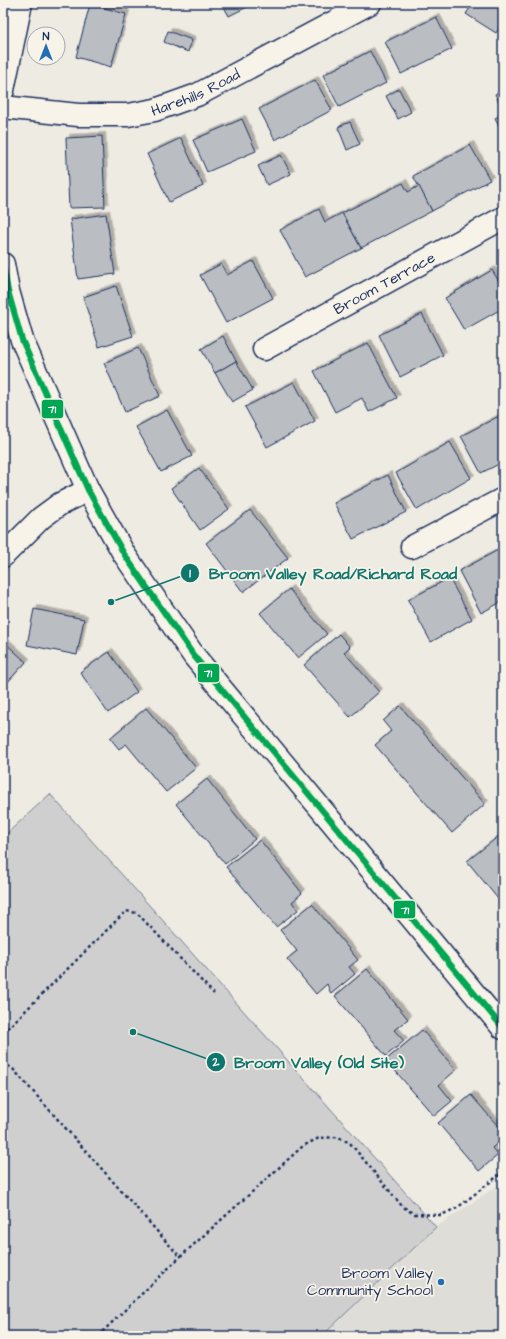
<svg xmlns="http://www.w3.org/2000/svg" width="506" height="1339" font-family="'Architects Daughter',sans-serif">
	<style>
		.built { fill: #deddd8 }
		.green { fill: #cfcfcf; stroke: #757f96 }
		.building { fill: #babdc2; stroke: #1b2f5e; filter: url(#shadow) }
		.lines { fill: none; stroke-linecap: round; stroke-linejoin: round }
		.street-casing { stroke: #1b2f5e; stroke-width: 25 }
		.path { stroke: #1b2f5e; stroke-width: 2.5; stroke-dasharray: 3 3; stroke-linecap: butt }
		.street { stroke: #f7f3e8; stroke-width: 22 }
		.bus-1-casing { stroke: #f7f3e8; stroke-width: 9 }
		.bus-1 { stroke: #00a651; stroke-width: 6 }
		.poi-dot { fill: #1f6fb2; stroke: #f7f3e8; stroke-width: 1.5 }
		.labels { text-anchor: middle; stroke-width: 3.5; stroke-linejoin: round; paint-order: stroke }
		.street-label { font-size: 15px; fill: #1b2f5e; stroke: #f7f3e8 }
		.poi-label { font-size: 15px; fill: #1b2f5e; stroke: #f7f3e8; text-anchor: end }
		.leader { fill: none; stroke: #0f766e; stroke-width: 1.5 }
		.callout-dot { fill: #0f766e; stroke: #f7f3e8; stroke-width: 1.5 }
		.mark-label { font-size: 12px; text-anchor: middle; font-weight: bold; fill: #fff }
		.callout-label { font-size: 16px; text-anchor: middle; font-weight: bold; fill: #0f766e; stroke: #f7f3e8; stroke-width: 3.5; stroke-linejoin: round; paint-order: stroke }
		.line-badge { stroke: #f7f3e8; stroke-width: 1.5 }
		.badge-label { font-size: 11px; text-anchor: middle; font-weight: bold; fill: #fff }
	</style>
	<defs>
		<filter id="shadow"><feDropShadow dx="3.5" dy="-3.5" stdDeviation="0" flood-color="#0004"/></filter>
	</defs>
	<rect width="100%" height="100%" fill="#eeebe2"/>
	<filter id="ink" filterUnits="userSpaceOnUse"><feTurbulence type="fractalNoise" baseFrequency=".025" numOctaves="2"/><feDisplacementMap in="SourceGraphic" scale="8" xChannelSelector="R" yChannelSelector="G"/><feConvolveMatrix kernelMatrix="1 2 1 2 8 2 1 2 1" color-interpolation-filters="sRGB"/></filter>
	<g filter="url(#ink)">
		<polygon class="built" points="503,1182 503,1336 322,1336 436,1227"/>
		<polygon class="green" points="50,794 436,1227 322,1336 3,1336 3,837"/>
		<g class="building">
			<polygon points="111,3 130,3 128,9"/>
			<polygon points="222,3 255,3 229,16"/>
			<polygon points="473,3 503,3 503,22 496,33 466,14"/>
			<polygon points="90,4 126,14 111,67 76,57"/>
			<polygon points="436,17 452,49 401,74 385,42"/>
			<polygon points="168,31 192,40 188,52 164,42"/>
			<polygon points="370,51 386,83 339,107 323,75"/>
			<polygon points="315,80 332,110 275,140 259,109"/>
			<polygon points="399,89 411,112 398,119 386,96"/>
			<polygon points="503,90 503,111 495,94"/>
			<polygon points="503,114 503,133 495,118"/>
			<polygon points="242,119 256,151 207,172 193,140"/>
			<polygon points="350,122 360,144 347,150 338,127"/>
			<polygon points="102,136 105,207 69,208 66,138"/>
			<polygon points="181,138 203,186 169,202 147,154"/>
			<polygon points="470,145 490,180 432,211 413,176"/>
			<polygon points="281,155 291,174 267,185 258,166"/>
			<polygon points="403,183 408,192 419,186 432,211 361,248 342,213"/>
			<polygon points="319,209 325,222 342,213 361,248 305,277 280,230"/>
			<polygon points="106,214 115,274 78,279 70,219"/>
			<polygon points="253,261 273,298 226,323 200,275 221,264 227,275"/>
			<polygon points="492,270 503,288 503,308 464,330 445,298"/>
			<polygon points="116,286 133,336 99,347 83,297"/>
			<polygon points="422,314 443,355 400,377 379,335"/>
			<polygon points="223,336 236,361 215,373 201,349"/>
			<polygon points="368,343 397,398 369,412 362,398 335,412 314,371"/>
			<polygon points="138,348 160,396 125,412 104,363"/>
			<polygon points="236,361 253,390 232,402 215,373"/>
			<polygon points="294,382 315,421 267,447 245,407"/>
			<polygon points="167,410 192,456 161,472 136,427"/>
			<polygon points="503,414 503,462 481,473 461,436"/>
			<polygon points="450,442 471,478 417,510 396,473"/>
			<polygon points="199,468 229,509 200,530 171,488"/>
			<polygon points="388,475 406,512 353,539 334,503"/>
			<polygon points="250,510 288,558 243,592 206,543"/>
			<polygon points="500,549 503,555 503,601 481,613 459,571"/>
			<polygon points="449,578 472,619 431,642 408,600"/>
			<polygon points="289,589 327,634 298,658 260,613"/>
			<polygon points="34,609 84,619 77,655 27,645"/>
			<polygon points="339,634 350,647 344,652 379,692 350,717 304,665"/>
			<polygon points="3,641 26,662 3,687"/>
			<polygon points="109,652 137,692 108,713 80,672"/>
			<polygon points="400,706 485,804 452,833 375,745 391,731 383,721"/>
			<polygon points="146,708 196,768 166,792 126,744 119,749 110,738"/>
			<polygon points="207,779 255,839 225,864 176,804"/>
			<polygon points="499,836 503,841 503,905 467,861"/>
			<polygon points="260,840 302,893 292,902 298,910 276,927 226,867"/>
			<polygon points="312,904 358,960 349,967 355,974 331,994 327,984 316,994 287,959 297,951 280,930"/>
			<polygon points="367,969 408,1019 394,1030 404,1041 386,1056 335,996"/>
			<polygon points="422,1030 456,1070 439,1085 452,1101 434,1116 386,1060"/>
			<polygon points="471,1095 503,1132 503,1138 492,1148 498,1155 479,1171 438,1123"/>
		</g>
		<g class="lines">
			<defs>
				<g id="street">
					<polyline points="3,90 21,3"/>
					<path id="s1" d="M3 107 78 115H128L155 110 197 95 370 3"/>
					<polyline points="3,264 8,291 22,340 88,490 124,554 194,656 503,1028"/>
					<path id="s2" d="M264 349 503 218"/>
					<polyline points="412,547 503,499"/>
					<polyline points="3,556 41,518 60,504 88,490"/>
				</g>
			</defs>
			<use href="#street" class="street-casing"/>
			<g class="path">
				<polyline points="3,1033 126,911 137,913 214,994"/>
				<polyline points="3,1062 13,1069 180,1257"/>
				<polyline points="98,1336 180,1257 303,1146 319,1138 338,1137 350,1143 402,1206 414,1214 441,1215 457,1208 503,1172"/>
			</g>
			<use href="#street" class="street"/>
			<defs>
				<polyline id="bus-1" points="3,264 8,291 22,340 88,490 124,554 194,656 503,1028"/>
			</defs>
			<use href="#bus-1" class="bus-1-casing"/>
			<use href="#bus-1" class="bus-1"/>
		</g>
	</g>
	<circle class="poi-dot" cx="441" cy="1282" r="4"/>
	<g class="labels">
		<g class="street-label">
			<text dy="5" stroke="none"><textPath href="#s1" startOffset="197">Harehills Road</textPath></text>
			<text dy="5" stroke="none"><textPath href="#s2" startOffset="137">Broom Terrace</textPath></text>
		</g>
		<g class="poi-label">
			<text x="433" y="1278">Broom Valley<tspan x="433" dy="17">Community School</tspan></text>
		</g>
	</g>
	<path class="leader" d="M111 602L190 573M133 1032L216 1062"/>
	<g class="callout-dot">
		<circle cx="111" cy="602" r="4"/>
		<circle cx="133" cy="1032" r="4"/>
		<circle cx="190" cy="573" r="10"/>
		<circle cx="216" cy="1062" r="10"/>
	</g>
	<g class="mark-label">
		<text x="190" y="577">1</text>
		<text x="216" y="1066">2</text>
	</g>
	<g class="callout-label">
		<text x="333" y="579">Broom Valley Road/Richard Road</text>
		<text x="319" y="1068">Broom Valley (Old Site)</text>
	</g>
	<g class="line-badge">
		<rect x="41" y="399" width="23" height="20" rx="4" fill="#00a651"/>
		<rect x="197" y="663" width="23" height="20" rx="4" fill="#00a651"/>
		<rect x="393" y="900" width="23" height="19" rx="4" fill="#00a651"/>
	</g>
	<g class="badge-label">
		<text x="52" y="413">71</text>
		<text x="208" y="677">71</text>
		<text x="405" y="914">71</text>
	</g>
	<rect width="506" height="1339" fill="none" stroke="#f7f3e8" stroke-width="16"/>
	<rect x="8" y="8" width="490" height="1323" fill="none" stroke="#1b2f5e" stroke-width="1.5" filter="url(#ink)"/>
	<g transform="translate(46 46)"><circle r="19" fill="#f7f3e8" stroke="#9fa5b1"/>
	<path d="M0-3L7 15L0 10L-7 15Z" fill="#1f6fb2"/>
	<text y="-6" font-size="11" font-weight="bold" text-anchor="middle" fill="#1b2f5e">N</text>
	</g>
</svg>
